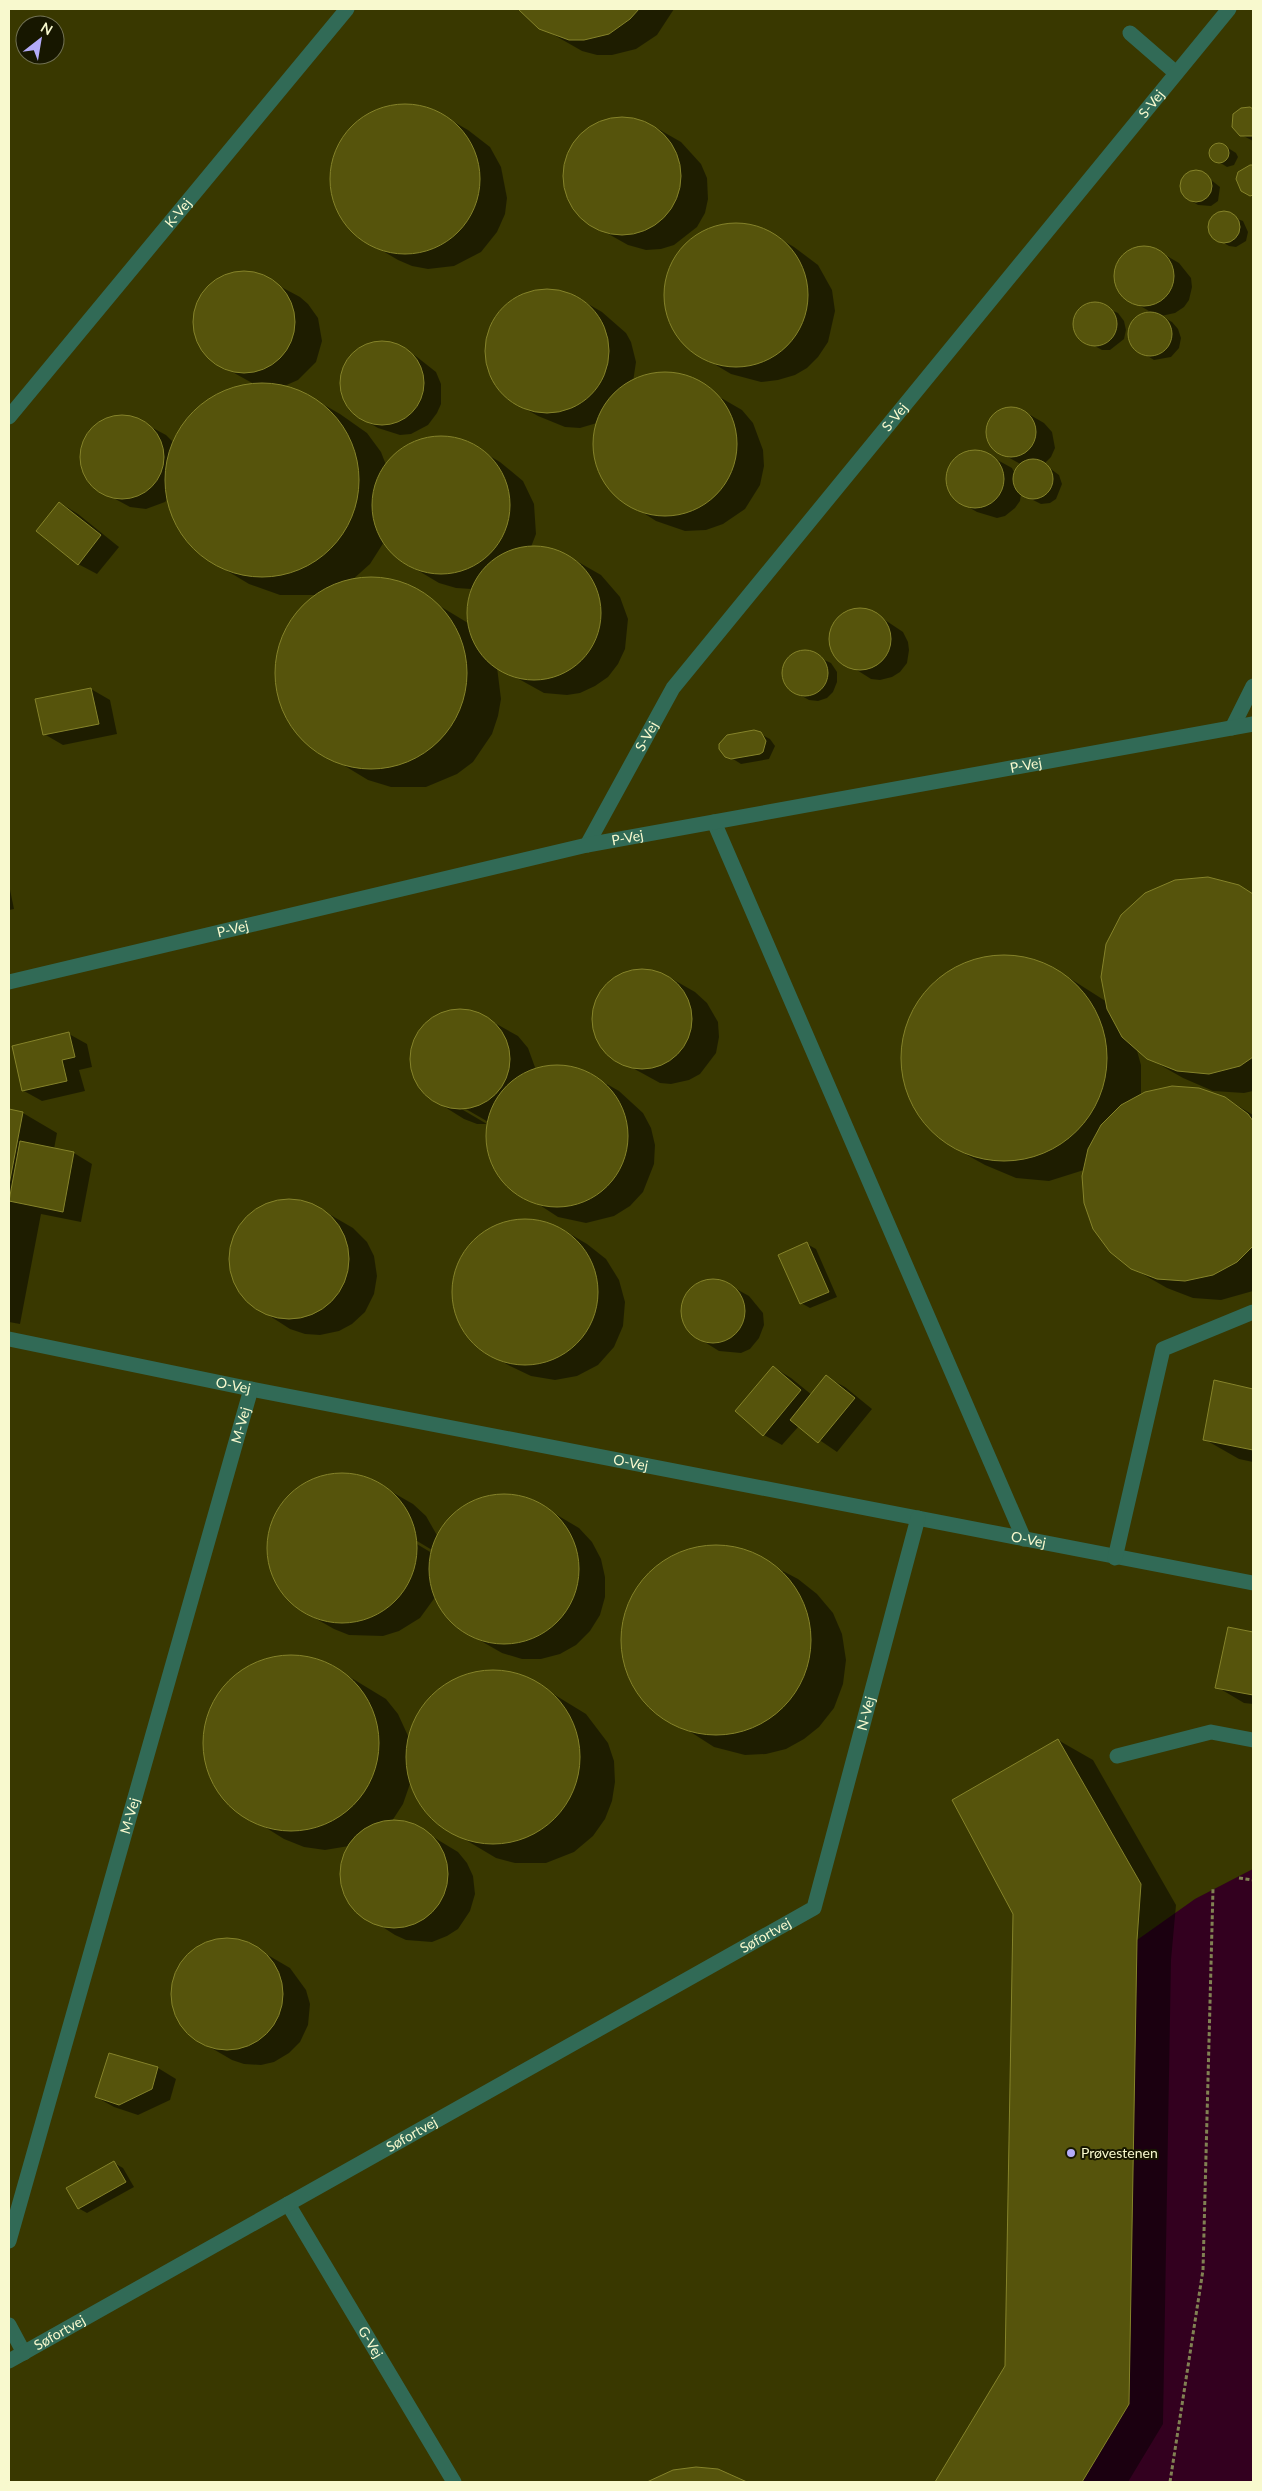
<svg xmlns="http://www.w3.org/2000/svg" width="1262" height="2491" font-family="Lato,sans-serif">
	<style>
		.built { fill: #393800; fill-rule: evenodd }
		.water { fill: #33001f }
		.shadow { fill: #0007; fill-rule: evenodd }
		.building { fill: #56540c; stroke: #85832a }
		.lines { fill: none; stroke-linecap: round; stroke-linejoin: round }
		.path { stroke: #818153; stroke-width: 3; stroke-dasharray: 4 2.5; stroke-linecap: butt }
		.lane { stroke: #316a56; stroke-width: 15 }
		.poi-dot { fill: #b4acf9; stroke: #171700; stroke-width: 2 }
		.labels { text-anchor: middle; stroke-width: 4; stroke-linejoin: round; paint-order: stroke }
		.street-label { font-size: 14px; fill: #f8f9ce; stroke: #171700 }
		.poi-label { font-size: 14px; fill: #f8f9ce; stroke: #171700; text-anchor: start }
	</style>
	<rect width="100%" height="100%" fill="#302f00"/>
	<path class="built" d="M9 9H1253V1869L1195 1899 1177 1913 1129 2404 1082 2482H9ZM25 25H55V55H25Z"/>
	<polygon class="water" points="1253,1869 1253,2482 1082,2482 1129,2404 1137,1940 1195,1899"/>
	<g class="shadow">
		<polygon points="520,9 674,9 657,35 636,49 612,55 597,55 582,51 554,35 528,18"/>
		<polygon points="416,106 440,114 468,130 490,147 501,167 507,198 505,214 497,232 481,252 454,266 428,269 412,266 398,260 371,244 349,226 337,208 333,196 331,180 333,163 343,139 363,118 386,107"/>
		<polygon points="1247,108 1253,111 1253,141 1236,132 1232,122 1237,112"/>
		<polygon points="612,119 639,120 653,126 681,142 701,164 707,178 708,199 705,213 697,227 674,245 661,249 646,250 628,245 587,222 575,209 567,194 564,177 569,152 576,140 587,129"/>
		<polygon points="1220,143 1236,153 1238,157 1234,165 1227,167 1211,157 1210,150 1215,144"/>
		<polygon points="1192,172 1201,172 1220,187 1218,201 1211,206 1198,205 1183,196 1181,188 1185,176"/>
		<polygon points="1221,213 1243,221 1248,232 1246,241 1236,247 1229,246 1214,237 1210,226 1214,216"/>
		<polygon points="742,225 766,231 794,247 818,265 832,290 835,311 828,342 818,357 807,368 795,375 778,380 761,382 731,374 704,358 678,336 667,309 667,281 672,267 680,252 705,232 723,226"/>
		<polygon points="1142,247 1160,252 1179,263 1191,278 1192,287 1189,300 1184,307 1175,313 1161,316 1172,322 1178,329 1181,338 1179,348 1171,357 1154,360 1133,347 1129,337 1129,328 1137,317 1149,311 1125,297 1117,283 1116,276 1119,262 1126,254"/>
		<path d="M234 273 257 274 300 297 308 304 318 318 322 341 316 362 298 380 282 387 305 394 340 414 367 433 381 452 386 465 405 447 428 439 447 437 473 446 500 462 523 481 534 504 536 534 531 547 547 548 573 559 601 575 620 597 628 619 625 649 618 664 608 677 595 686 580 693 567 695 544 693 497 667 501 699 498 716 492 734 473 762 457 774 426 787H391L368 780 307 743 292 727 282 706 276 677 280 646 296 615 317 595H280L249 584 214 563 190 543 177 525 169 506V497L165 502 146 509 130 507 97 489 88 480 81 460 83 445 97 424 122 416 134 418 166 435 174 443 189 417 206 402 233 388 254 384 216 363 203 350 196 332 195 316 200 300 206 291 215 282ZM384 542 397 558 439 583 456 588 471 589 468 604V623L405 585 387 580 361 579 351 581 370 564Z"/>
		<polygon points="549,290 574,296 602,312 626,333 631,342 636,362 633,382 655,375 685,377 742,410 753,423 763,450 764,466 760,485 745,509 723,524 706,530 685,531 656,521 617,496 602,475 594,451 597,423 580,428 565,427 538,416 510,400 500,390 488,367 486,345 490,327 499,312 511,301 524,294"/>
		<polygon points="1095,303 1118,313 1124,321 1126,330 1124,339 1110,350 1102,350 1080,338 1075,324 1077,314 1081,309"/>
		<polygon points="387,343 398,346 417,357 436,372 441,384 441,404 437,413 428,425 411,434 400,435 378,428 359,417 351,409 342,387 342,373 348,361 365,346"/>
		<polygon points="1005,408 1015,408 1025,412 1044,423 1052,432 1055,448 1051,457 1044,464 1059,475 1062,484 1056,499 1050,503 1041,504 1021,494 1020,501 1015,508 1005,516 997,518 977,512 958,501 951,493 947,484 949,468 955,459 963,454 972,451 983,452 1012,468 1014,472 1022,465 992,448 987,439 987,430 990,420"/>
		<polygon points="60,503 78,514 119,547 97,574 78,564"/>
		<polygon points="859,609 869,611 888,622 903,632 908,642 909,650 907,663 900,672 892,677 880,680 871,679 838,658 832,648 833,630 844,615"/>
		<polygon points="804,651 831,663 837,672 837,682 833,692 827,698 818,701 809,700 791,690 785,682 784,670 789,658"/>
		<polygon points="91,689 110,700 117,734 63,745 44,734"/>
		<polygon points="760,734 770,739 775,746 769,759 741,764 722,752"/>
		<polygon points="9,885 14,909 9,910"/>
		<polygon points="1239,886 1253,894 1253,1091 1244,1093 1213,1091 1183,1078 1148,1058 1136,1047 1141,1065 1141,1096 1225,1098 1253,1115 1253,1291 1221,1300 1193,1298 1167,1288 1132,1268 1084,1170 1049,1181 1016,1178 985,1165 949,1145 924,1123 909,1096 902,1066 904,1035 915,1006 935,981 961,965 991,956 1022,957 1052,967 1107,1002"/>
		<polygon points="644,969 667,976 695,992 707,1003 718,1022 719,1037 716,1053 700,1074 689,1080 671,1084 660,1083 609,1055 600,1045 593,1021 595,1005 606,985 616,977 628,971"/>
		<polygon points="462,1010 477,1013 518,1036 528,1048 536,1070 563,1067 591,1075 619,1091 643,1113 651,1128 655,1145 654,1164 643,1192 630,1206 614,1216 586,1223 558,1217 506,1183 491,1159 488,1132 490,1123 459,1105 458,1107 487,1124 477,1124 464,1119 424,1094 416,1082 411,1069 410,1054 414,1040 422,1027 434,1017 447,1011"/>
		<polygon points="69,1034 87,1044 92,1067 79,1070 85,1091 42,1101 24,1091"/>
		<polygon points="9,1111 23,1113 57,1133 54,1149 74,1153 92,1164 81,1222 41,1214 20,1324 9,1322"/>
		<polygon points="282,1200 310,1203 353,1228 367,1242 374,1256 377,1276 374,1294 365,1312 352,1324 339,1331 320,1335 305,1334 290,1329 248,1302 239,1290 232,1275 230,1260 232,1244 239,1228 253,1212 267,1204"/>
		<polygon points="512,1220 536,1220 560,1228 587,1244 606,1259 619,1280 625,1302 623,1326 614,1347 598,1365 577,1376 555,1380 531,1376 510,1366 482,1350 466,1333 456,1312 453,1288 458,1264 471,1244 490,1229"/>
		<polygon points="807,1244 816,1249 837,1297 810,1308 801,1303"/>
		<polygon points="710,1280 720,1280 749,1296 763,1313 764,1325 759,1338 750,1349 741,1353 719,1351 690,1333 684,1323 683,1303 688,1293 699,1283"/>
		<polygon points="773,1367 791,1378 812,1395 826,1377 845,1387 872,1409 837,1452 799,1426 782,1445 764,1435"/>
		<polygon points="1215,1382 1253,1390 1253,1462 1239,1459 1204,1439"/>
		<path d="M329 1475H354L385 1488 413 1504 426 1516 438 1537 456 1512 475 1501 495 1496H517L535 1502 579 1528 592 1542 601 1559 605 1577V1597L600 1615 590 1631 576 1645 560 1654 541 1659H522L502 1653 474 1637 455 1625 441 1609 436 1596 420 1618 399 1631 383 1636 349 1635 334 1629 306 1613 287 1597 277 1583 269 1562 268 1545 273 1521 282 1504 294 1491 310 1481ZM412 1538 432 1550V1553L410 1540Z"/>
		<polygon points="719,1546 745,1551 798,1579 817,1594 833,1613 842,1634 846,1660 843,1684 834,1708 819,1727 804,1739 786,1749 766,1754 745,1755 714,1747 650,1706 633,1684 622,1648 623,1628 628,1607 648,1575 668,1560 694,1549"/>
		<polygon points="1229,1628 1253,1633 1253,1704 1244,1703 1217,1687"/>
		<polygon points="299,1656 317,1660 335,1668 386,1699 398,1714 409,1738 417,1717 427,1702 440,1690 456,1680 475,1673 493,1671 512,1673 532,1681 586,1714 608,1743 614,1761 615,1782 612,1801 605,1819 593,1836 574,1852 546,1863 515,1863 496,1858 439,1824 426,1811 416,1795 411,1781 403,1804 392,1821 415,1826 458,1852 467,1863 473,1876 475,1894 470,1911 458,1929 447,1936 432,1942 406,1940 395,1935 356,1910 346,1895 342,1880 342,1865 349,1846 325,1850 304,1847 284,1839 231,1806 218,1789 209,1770 204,1749 206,1727 212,1707 223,1689 238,1674 256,1663 277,1657"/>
		<polygon points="1058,1740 1093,1760 1176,1905 1171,1960 1163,2424 1128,2482 936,2482 1006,2366"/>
		<polygon points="232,1939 247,1943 290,1968 306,1990 310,2004 308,2025 300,2042 289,2053 274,2062 261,2065 244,2064 232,2060 189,2035 179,2022 171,1996 174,1978 184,1959 199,1946 216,1940"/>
		<polygon points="158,2068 176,2079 170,2100 138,2115 114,2107 96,2097"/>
		<polygon points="114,2163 123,2168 134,2187 87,2213 78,2208"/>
		<polygon points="718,2470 746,2482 649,2482 653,2480"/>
	</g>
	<g class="building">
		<polygon points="518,9 639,9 630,19 609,34 584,40 569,40 539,29"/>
		<circle cx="405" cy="179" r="75"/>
		<polygon points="1250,107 1253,109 1253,136 1240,136 1232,127 1233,114 1241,108"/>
		<circle cx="622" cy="176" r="59"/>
		<circle cx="1219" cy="153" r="10"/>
		<polygon points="1250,165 1253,165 1253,195 1250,196 1241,191 1236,179 1238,172"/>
		<circle cx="1196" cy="186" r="16"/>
		<circle cx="1224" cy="227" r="16"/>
		<circle cx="736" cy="295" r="72"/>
		<circle cx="1144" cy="276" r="30"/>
		<circle cx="244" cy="322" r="51"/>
		<circle cx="547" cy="351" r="62"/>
		<circle cx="1095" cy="324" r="22"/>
		<circle cx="1150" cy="334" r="22"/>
		<circle cx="382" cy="383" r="42"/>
		<circle cx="665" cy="444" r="72"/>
		<circle cx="262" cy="480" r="97"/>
		<circle cx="1011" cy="432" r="25"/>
		<circle cx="122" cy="457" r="42"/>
		<circle cx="441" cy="505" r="69"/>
		<circle cx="975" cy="479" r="29"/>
		<circle cx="1033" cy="479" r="20"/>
		<polygon points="59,502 101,535 78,565 36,531"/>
		<circle cx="534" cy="613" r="67"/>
		<circle cx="371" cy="673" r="96"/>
		<circle cx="860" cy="639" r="31"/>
		<circle cx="805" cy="673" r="23"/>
		<polygon points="91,688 99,724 43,735 35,699"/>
		<polygon points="754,730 761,732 766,741 763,752 760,754 731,759 725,757 719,749 719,744 727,735"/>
		<polygon points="1208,877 1239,885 1253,894 1253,1057 1240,1066 1209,1074 1177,1071 1147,1059 1122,1037 1107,1009 1101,977 1106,944 1121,915 1145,893 1175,880"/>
		<circle cx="1004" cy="1058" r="103"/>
		<circle cx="642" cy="1019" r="50"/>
		<circle cx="460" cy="1059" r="50"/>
		<polygon points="69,1032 75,1057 62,1060 67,1081 22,1091 12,1046"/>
		<circle cx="557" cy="1136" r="71"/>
		<polygon points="1172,1086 1199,1088 1225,1097 1248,1114 1253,1121 1253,1246 1237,1262 1213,1275 1185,1281 1157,1279 1131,1269 1110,1252 1093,1229 1084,1203 1082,1176 1088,1149 1101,1125 1121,1105 1145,1092"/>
		<polygon points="9,1109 23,1112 9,1185"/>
		<polygon points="20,1141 74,1152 63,1212 9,1201"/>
		<circle cx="289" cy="1259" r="60"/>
		<circle cx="525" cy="1292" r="73"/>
		<polygon points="807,1242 829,1292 800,1304 778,1255"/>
		<circle cx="713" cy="1311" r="32"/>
		<polygon points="773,1366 801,1390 763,1436 735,1411"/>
		<polygon points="826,1375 855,1398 818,1443 790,1420"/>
		<polygon points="1214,1380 1253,1389 1253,1450 1203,1440"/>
		<circle cx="342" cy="1548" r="75"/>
		<circle cx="504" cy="1569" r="75"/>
		<circle cx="716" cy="1640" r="95"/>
		<polygon points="1228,1627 1253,1632 1253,1695 1215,1688"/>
		<circle cx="291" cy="1743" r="88"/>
		<circle cx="493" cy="1757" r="87"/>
		<polygon points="1058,1739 1141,1884 1137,1940 1129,2404 1082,2482 935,2482 1005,2366 1013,1914 952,1800"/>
		<circle cx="394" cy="1874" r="54"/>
		<circle cx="227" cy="1994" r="56"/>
		<polygon points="109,2053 158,2067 152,2089 119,2105 95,2097"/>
		<polygon points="114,2161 126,2182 78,2209 66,2188"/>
		<polygon points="696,2467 718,2469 747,2482 647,2482 673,2470"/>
	</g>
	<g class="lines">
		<g class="path">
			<polyline points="1239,1878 1253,1880"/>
			<polyline points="1170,2482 1203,2270 1213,1889"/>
		</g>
		<g class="lane">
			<polyline points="1130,33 1176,73"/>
			<path id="s1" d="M9 417 347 9"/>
			<polyline points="1232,728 1253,686"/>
			<polyline points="714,822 1024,1539"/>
			<path id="s2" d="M587 845 673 688 1229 9"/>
			<path id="s3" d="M9 982 587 845 1253 724"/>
			<path id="s4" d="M9 1339 251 1389 1253 1583"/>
			<polyline points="1115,1558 1163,1349 1253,1312"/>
			<polyline points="1117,1756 1211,1732 1253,1740"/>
			<path id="s5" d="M288 2204 454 2482"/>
			<path id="s6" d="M9 2241 251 1389"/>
			<polyline points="9,2325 24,2353"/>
			<path id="s7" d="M9 2361 814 1908 918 1518"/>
		</g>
	</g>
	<circle class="poi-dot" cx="1071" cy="2153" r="5"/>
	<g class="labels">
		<g class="street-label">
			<text dy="5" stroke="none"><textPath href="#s2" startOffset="934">S-Vej</textPath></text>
			<text dy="5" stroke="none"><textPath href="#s1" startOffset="265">K-Vej</textPath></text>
			<text dy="5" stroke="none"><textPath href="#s2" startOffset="529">S-Vej</textPath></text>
			<text dy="5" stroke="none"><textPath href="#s2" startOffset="124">S-Vej</textPath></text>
			<text dy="5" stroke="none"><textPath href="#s3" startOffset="1040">P-Vej</textPath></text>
			<text dy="5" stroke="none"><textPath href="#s3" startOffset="635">P-Vej</textPath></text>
			<text dy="5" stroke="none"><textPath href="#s3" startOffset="230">P-Vej</textPath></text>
			<text dy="5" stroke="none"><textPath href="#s4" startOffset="229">O-Vej</textPath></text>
			<text dy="5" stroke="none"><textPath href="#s6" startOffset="848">M-Vej</textPath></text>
			<text dy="5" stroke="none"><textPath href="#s4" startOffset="634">O-Vej</textPath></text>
			<text dy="5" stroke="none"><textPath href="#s4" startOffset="1039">O-Vej</textPath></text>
			<text dy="5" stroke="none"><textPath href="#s7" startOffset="1125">N-Vej</textPath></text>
			<text dy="5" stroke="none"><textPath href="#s6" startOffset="442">M-Vej</textPath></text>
			<text dy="5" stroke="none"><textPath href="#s7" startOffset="868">Søfortvej</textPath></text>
			<text dy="5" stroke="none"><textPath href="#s7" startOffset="462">Søfortvej</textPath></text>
			<text dy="5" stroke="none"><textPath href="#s7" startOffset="58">Søfortvej</textPath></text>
			<text dy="5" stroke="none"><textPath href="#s5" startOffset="161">G-Vej</textPath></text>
		</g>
		<g class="poi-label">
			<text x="1081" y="2158">Prøvestenen</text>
		</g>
	</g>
	<rect width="1262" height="2491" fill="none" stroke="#f8f9ce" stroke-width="20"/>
	<g transform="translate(40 40) rotate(31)"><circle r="24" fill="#171700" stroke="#717152"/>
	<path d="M0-4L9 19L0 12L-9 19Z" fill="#b4acf9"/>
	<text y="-8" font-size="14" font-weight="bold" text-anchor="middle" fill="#f8f9ce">N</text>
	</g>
</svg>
